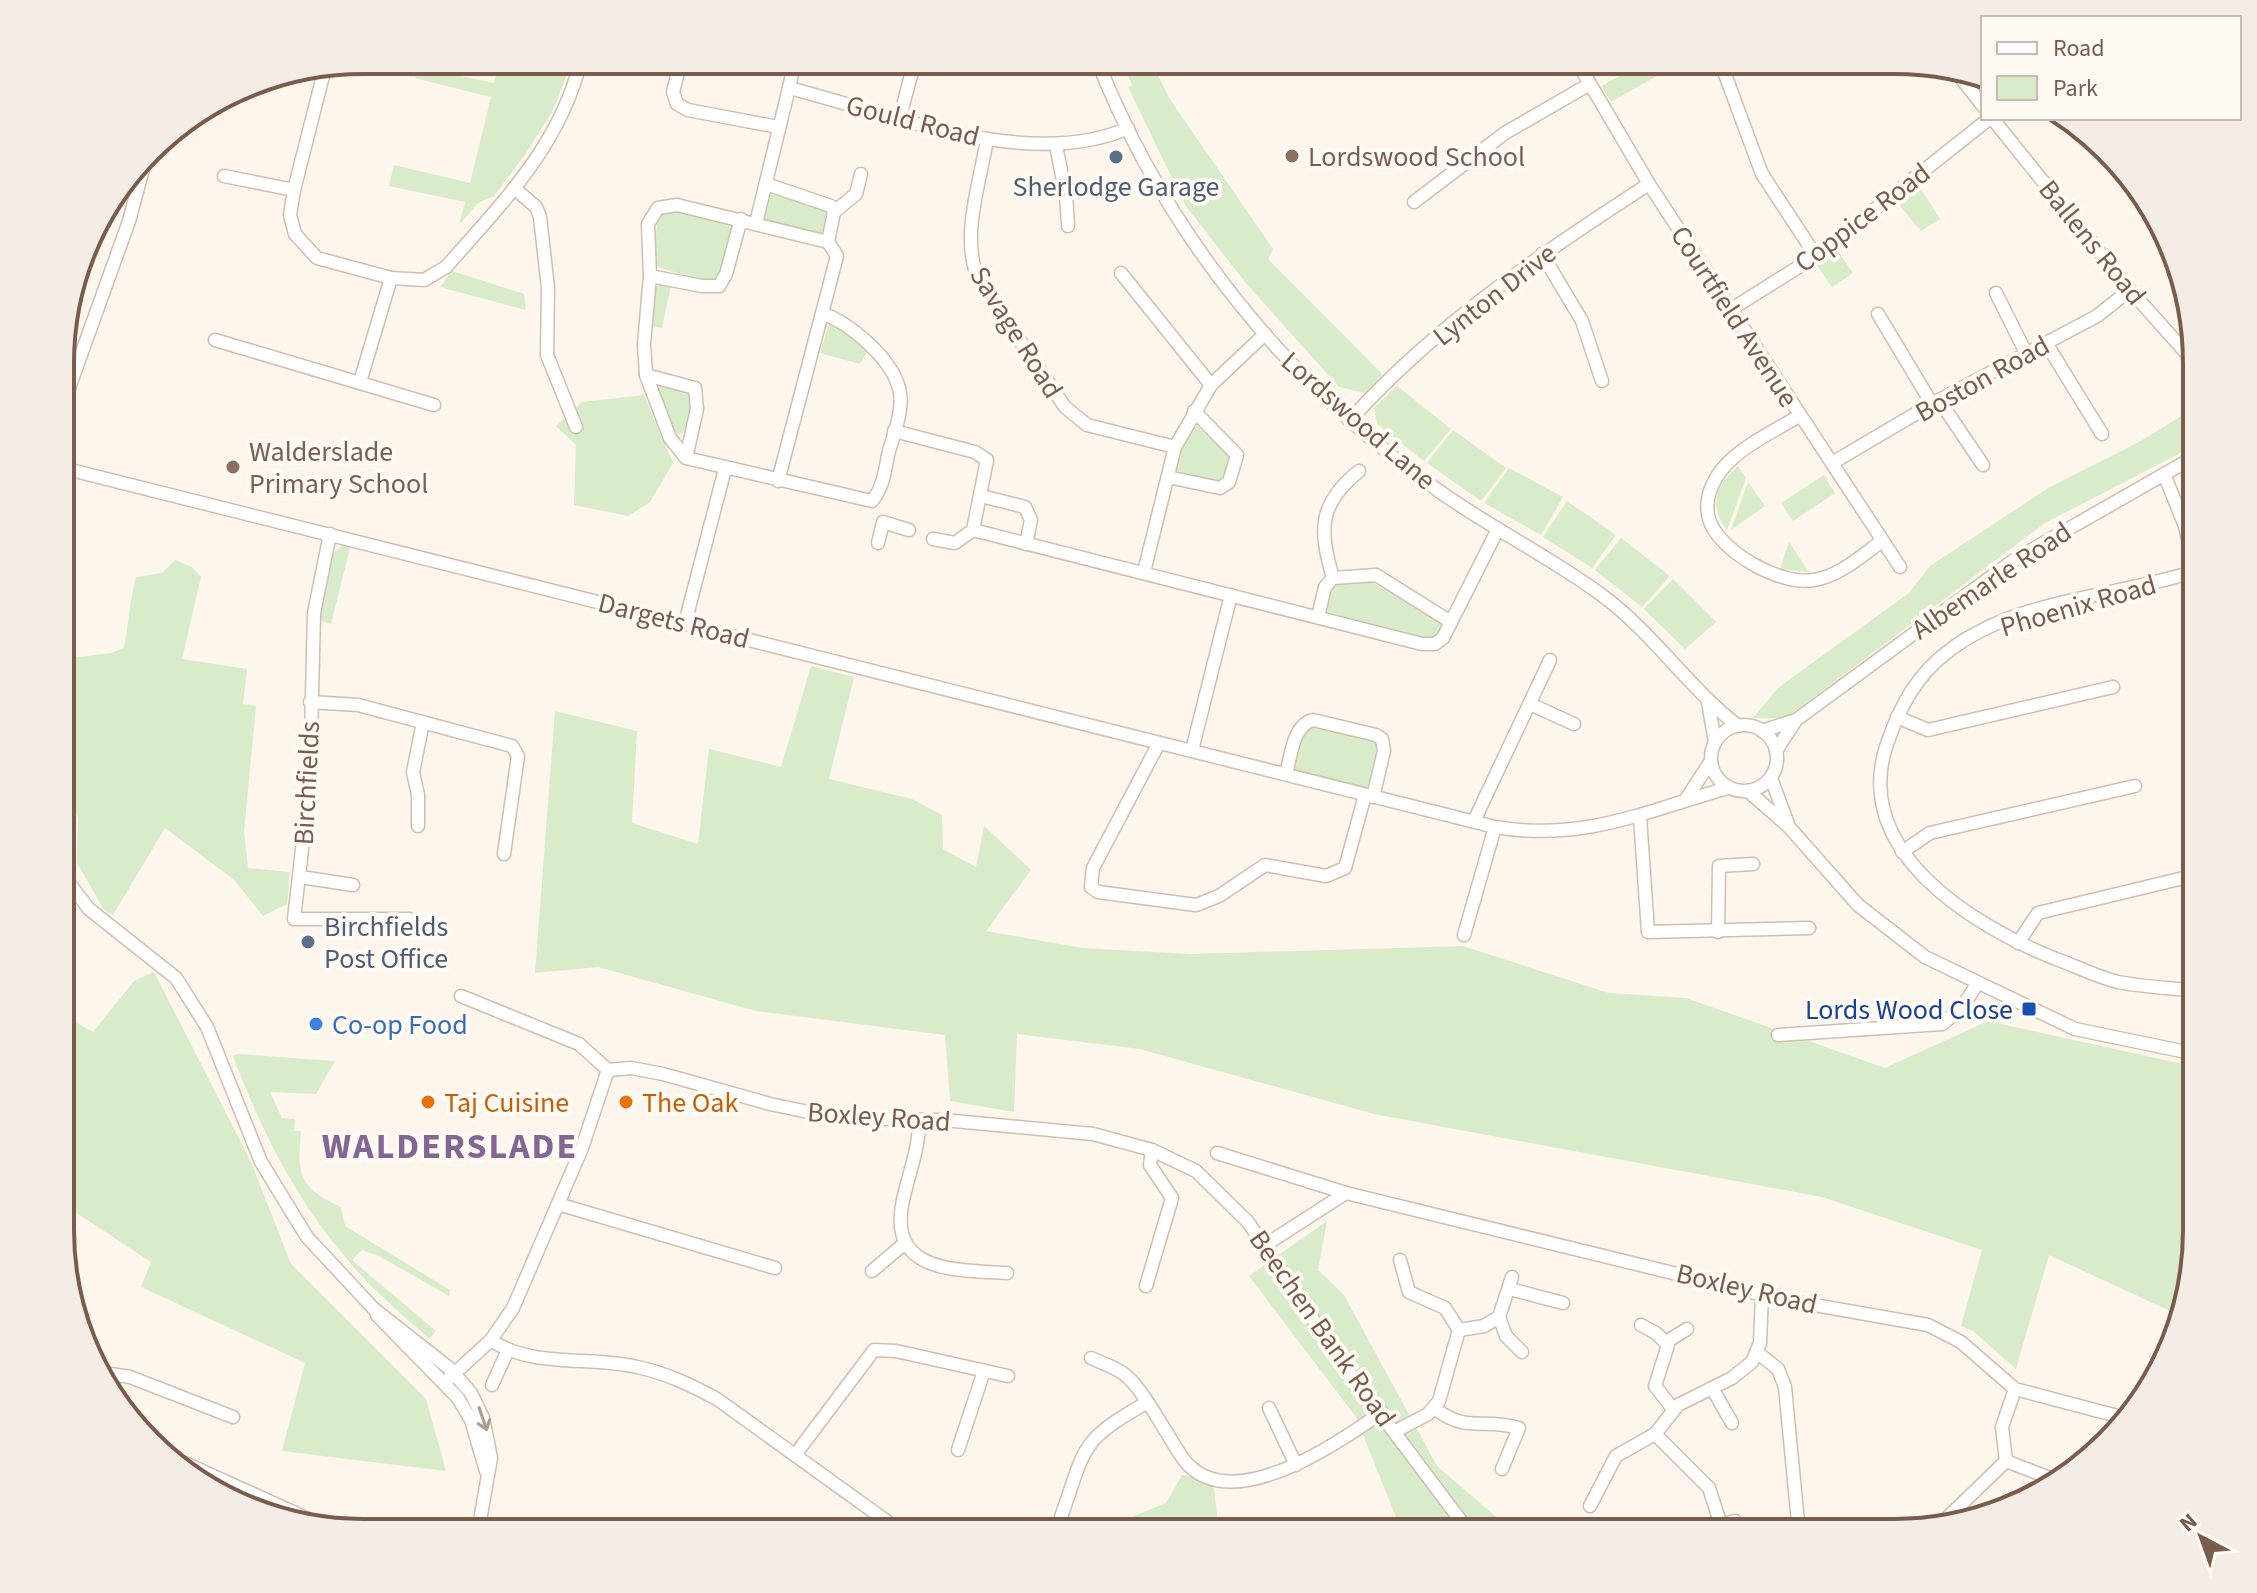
<svg xmlns="http://www.w3.org/2000/svg" width="2257" height="1593" font-family="'Source Sans 3',sans-serif">
	<style>
		.green { fill: #d8ecc9 }
		.lines { fill: none; stroke-linecap: round; stroke-linejoin: round }
		.minor-casing { stroke: #d1beb0; stroke-width: 15 }
		.minor { stroke: #fff; stroke-width: 12 }
		.oneway { stroke: #af9d94 }
		.education-dot { fill: #8d6e63; stroke: #fffaf3; stroke-width: 3 }
		.service-dot { fill: #5c6f8a; stroke: #fffaf3; stroke-width: 3 }
		.transit-dot { fill: #1a4fb4; stroke: #fffaf3; stroke-width: 3 }
		.shop-dot { fill: #3f7fe0; stroke: #fffaf3; stroke-width: 3 }
		.food-dot { fill: #e8710a; stroke: #fffaf3; stroke-width: 3 }
		.labels { text-anchor: middle; stroke-width: 8; stroke-linejoin: round; paint-order: stroke }
		.street-label { font-size: 28px; fill: #7a5c4d; stroke: #fffaf3 }
		.education-label { font-size: 28px; fill: #785e54; stroke: #fffaf3; text-anchor: start }
		.service-label { font-size: 28px; fill: #4e5e75; stroke: #fffaf3 }
		.transit-label { font-size: 28px; fill: #164399; stroke: #fffaf3; text-anchor: end }
		.shop-label { font-size: 28px; fill: #366cbe; stroke: #fffaf3; text-anchor: start }
		.food-label { font-size: 28px; fill: #c56008; stroke: #fffaf3; text-anchor: start }
		.district-label { font-size: 36px; font-weight: bold; letter-spacing: 2px; fill: #846695; stroke: #fffaf3 }
		.rim { fill: none; stroke: #7a5c4d; stroke-width: 4 }
	</style>
	<rect width="100%" height="100%" fill="#fdf6ec"/>
	<g class="green">
		<polygon points="500,60 564,60 571,65 552,112 524,156 494,196 478,203 459,225 465,202 389,186 394,165 470,183 491,97 415,78 418,67 494,83"/>
		<polygon points="1121,60 1151,60 1169,98 1273,249 1268,259 1383,375 1365,393 1339,387 1245,282 1185,205 1128,87 1132,85"/>
		<polygon points="1647,61 1683,61 1611,102 1601,86"/>
		<polygon points="1918,184 1940,219 1921,231 1896,201"/>
		<polygon points="771,193 830,208 825,233 820,237 763,219 760,214"/>
		<polygon points="674,210 732,223 736,229 725,272 714,284 654,266 657,219 663,211"/>
		<polygon points="1835,247 1853,273 1832,287 1814,261"/>
		<polygon points="452,271 524,294 526,310 440,287"/>
		<polygon points="659,284 671,285 662,328 651,326 655,289"/>
		<polygon points="829,324 842,324 867,352 860,364 820,353"/>
		<path d="M660 385 691 390C695 403 690 426 680 435L674 431 658 395 656 389Z"/>
		<polygon points="1397,386 1451,429 1424,461 1377,424 1374,408"/>
		<polygon points="644,395 673,463 650,502 628,516 574,505 576,445 556,426 582,402"/>
		<polygon points="2196,407 2196,445 2045,523 1785,719 1753,718 1779,687 1909,593 1930,566 2048,488 2139,442"/>
		<polygon points="1197,426 1234,459 1219,483 1174,470 1176,455 1192,427"/>
		<polygon points="1453,430 1506,468 1481,501 1427,463"/>
		<path d="M1738 466 1746 478 1727 530C1708 506 1716 484 1738 466Z"/>
		<polygon points="1509,468 1563,497 1541,535 1484,503"/>
		<polygon points="1824,475 1835,493 1793,521 1781,503"/>
		<polygon points="1748,482 1765,506 1731,530"/>
		<polygon points="1567,501 1616,535 1592,568 1543,537"/>
		<polygon points="1621,538 1670,576 1642,607 1595,570"/>
		<polygon points="1789,542 1809,572 1780,569"/>
		<polygon points="343,545 350,548 331,624 319,620 333,553"/>
		<path d="M175 560 192 567 201 577 182 659 247 669 243 704 256 706 244 832 248 868 290 872 287 904 263 916 234 880 165 828 113 915 104 910 77 863 78 818 63 785V659L111 653 124 648C129 623 129 603 136 577L162 573Z"/>
		<polygon points="1673,579 1716,622 1685,649 1644,609"/>
		<polygon points="1368,580 1442,621 1443,627 1437,638 1425,639 1329,613 1326,609 1334,585"/>
		<polygon points="811,666 854,677 829,779 912,799 942,815 943,849 976,867 984,826 1031,870 986,931 1082,948 1190,954 1463,946 1609,993 1686,998 1885,1068 1988,1021 2196,1067 2196,1249 2183,1317 2049,1255 2016,1369 1973,1331 1961,1326 1982,1250 1822,1197 1374,1114 1140,1049 1017,1034 1014,1112 950,1101 945,1035 756,1011 598,967 535,973 555,711 637,731 632,823 698,844 709,749 781,767"/>
		<polygon points="1306,721 1382,739 1373,797 1286,774"/>
		<polygon points="154,972 251,1162 291,1264 426,1399 446,1471 282,1451 305,1363 141,1287 151,1262 63,1204 63,1015 93,1032 134,981"/>
		<path d="M237 1054 335 1061 316 1094 270 1092 282 1118 295 1119 294 1131H301C297 1176 299 1187 341 1207L345 1226 450 1290 449 1296 379 1256 362 1250 352 1260 436 1331 429 1339C401 1313 370 1288 346 1258 296 1200 260 1128 233 1056Z"/>
		<polygon points="1327,1221 1318,1270 1344,1295 1437,1466 1515,1533 1351,1533 1396,1517 1356,1417 1249,1276"/>
		<polygon points="1182,1475 1213,1479 1219,1533 1111,1533 1115,1524 1166,1503"/>
	</g>
	<g class="lines">
		<defs>
			<g id="minor">
				<polyline points="681,60 673,92 677,104 688,110 778,127"/>
				<path d="M1097 60C1165 233 1288 385 1439 491 1492 529 1551 557 1603 596 1654 634 1688 687 1738 726"/>
				<polyline points="1576,60 1649,184 1900,567"/>
				<polyline points="1720,61 1762,174 1816,256"/>
				<polyline points="1856,61 1862,68"/>
				<path d="M325 68 294 190 290 215 295 234 317 258 391 278 424 280 446 267C503 202 560 146 581 60"/>
				<polyline points="1954,69 1983,106"/>
				<polyline points="789,88 795,60"/>
				<polyline points="900,117 915,60"/>
				<polyline points="1992,118 2130,290 2196,364"/>
				<path d="M987 139C980 184 959 240 980 282L1065 407 1087 425 1175 447"/>
				<polyline points="1056,146 1066,195 1068,226"/>
				<polyline points="224,176 294,190"/>
				<polyline points="766,184 831,206 834,212 828,242"/>
				<polyline points="514,188 536,207 540,217 548,288 547,355 576,427"/>
				<polyline points="1414,202 1505,133 1588,85"/>
				<polyline points="834,212 856,194 861,174"/>
				<path d="M756 223 789 88C888 113 1031 172 1128 128"/>
				<polyline points="1542,254 1582,321 1602,381"/>
				<polyline points="1121,273 1211,385"/>
				<polyline points="650,276 702,286 719,286 726,274 741,219"/>
				<polyline points="1996,293 2026,353"/>
				<polyline points="1730,310 1816,256 1990,118"/>
				<polyline points="1878,314 1932,404"/>
				<polyline points="215,340 434,405"/>
				<polyline points="2046,343 2102,434"/>
				<polyline points="646,375 695,388 697,409 686,458"/>
				<polyline points="360,382 391,278"/>
				<polyline points="1939,400 1983,465"/>
				<polyline points="63,405 129,221 146,158"/>
				<path d="M1799 416C1773 432 1732 450 1716 478 1709 490 1705 505 1709 519 1719 552 1781 586 1814 580 1840 576 1861 556 1882 541"/>
				<path d="M1351 419C1437 324 1542 253 1649 184"/>
				<polyline points="894,431 975,452 987,460 973,530 1422,644 1435,644 1443,638 1498,529"/>
				<polyline points="1832,463 1939,400 2097,316 2130,290"/>
				<path d="M63 468 1495 827C1584 842 1645 811 1728 788"/>
				<polyline points="2164,474 2185,526 2196,573"/>
				<polyline points="1168,477 1220,488 1229,482 1237,455 1194,411"/>
				<path d="M778 481 837 256 828 242 677 205 658 208 648 224 650 276 644 344 646 375 670 438 686 458 872 501C883 488 885 471 888 455 893 435 905 409 899 388 891 358 850 323 822 313"/>
				<polyline points="981,496 1025,507 1031,520 1026,544"/>
				<polyline points="330,534 314,613 310,780 294,919 409,919"/>
				<polyline points="933,539 955,543 973,530"/>
				<polyline points="878,543 883,522 909,530"/>
				<path d="M2196 571C2116 597 2019 598 1950 650 1917 674 1900 706 1887 744 1850 851 1973 926 2056 959 2076 966 2097 977 2118 982 2144 987 2171 988 2196 991"/>
				<polyline points="1144,572 1175,447 1211,385 1265,334"/>
				<path d="M1333 578C1319 530 1318 504 1359 471"/>
				<polyline points="1318,617 1325,587 1333,578 1376,575 1451,622"/>
				<polyline points="685,623 725,469"/>
				<polyline points="310,702 358,705 512,746 518,756 504,854"/>
				<polyline points="1708,702 1715,742"/>
				<polyline points="1530,704 1574,724"/>
				<polyline points="1897,717 1928,730 2113,687"/>
				<circle cx="1744" cy="758" r="33"/>
				<polyline points="1762,731 1796,720 2014,560 2196,456"/>
				<polyline points="1159,743 1093,868 1091,887 1098,892 1196,905 1219,896 1265,865 1326,876 1345,868 1365,795"/>
				<polyline points="1192,750 1231,595"/>
				<polyline points="1776,751 1796,720"/>
				<path d="M1286 774C1291 756 1293 725 1313 720L1376 735 1382 739 1384 751 1373 797"/>
				<polyline points="1771,778 1788,824"/>
				<polyline points="1748,791 1789,827 1858,905 1925,957 2075,1029 2196,1054"/>
				<polyline points="1686,799 1711,761"/>
				<polyline points="63,809 66,825 63,852"/>
				<polyline points="1640,817 1648,932 1809,928"/>
				<polyline points="1474,821 1550,660"/>
				<polyline points="418,826 418,795 413,772 423,722"/>
				<polyline points="1902,852 1930,833 2135,786"/>
				<polyline points="63,860 68,871 63,880"/>
				<polyline points="301,877 353,885"/>
				<polyline points="65,878 89,909 176,978 207,1027 261,1162 307,1237 374,1309 449,1368 471,1393 483,1418 491,1458 478,1532"/>
				<polyline points="1718,932 1719,866 1753,864"/>
				<polyline points="1464,935 1495,827"/>
				<polyline points="2018,943 2038,913 2196,875"/>
				<polyline points="461,996 579,1044 608,1070"/>
				<polyline points="1778,1035 1942,1024 1962,1008 1977,984"/>
				<polyline points="608,1070 631,1068 663,1074 770,1104 837,1118 943,1120 1093,1134 1152,1150 1196,1171 1248,1222 1340,1360 1470,1533"/>
				<path d="M919 1121C919 1149 909 1173 903 1200 887 1273 955 1270 1007 1273"/>
				<polyline points="1217,1153 1346,1193"/>
				<polyline points="558,1204 775,1268"/>
				<polyline points="1265,1245 1346,1193 1775,1298 1928,1325 1961,1342 2015,1389 2129,1419"/>
				<polyline points="872,1271 905,1243"/>
				<polyline points="1146,1286 1172,1198 1150,1165 1152,1150"/>
				<polyline points="1510,1289 1563,1303"/>
				<polyline points="377,1315 458,1398 471,1420 486,1471"/>
				<polyline points="1499,1317 1506,1336 1522,1352"/>
				<polyline points="1641,1325 1656,1333 1668,1345 1655,1386 1673,1409"/>
				<polyline points="1459,1330 1484,1326 1499,1317 1512,1277"/>
				<path d="M491 1340C530 1368 591 1356 637 1367 666 1373 691 1385 717 1399L903 1533"/>
				<polyline points="1666,1342 1687,1329"/>
				<polyline points="1758,1353 1778,1369 1785,1387 1799,1533"/>
				<path d="M1091 1358C1102 1363 1115 1367 1124 1374 1144 1389 1168 1438 1184 1460 1230 1518 1339 1443 1382 1412"/>
				<polyline points="98,1372 130,1377 233,1417"/>
				<polyline points="445,1382 491,1340 513,1308 582,1148 608,1070"/>
				<polyline points="492,1385 508,1350"/>
				<polyline points="1712,1388 1732,1423"/>
				<polyline points="1269,1408 1296,1465"/>
				<path d="M1434 1408C1468 1434 1482 1417 1519 1428L1502 1469"/>
				<polyline points="1396,1431 1428,1414 1439,1401 1459,1330 1445,1308 1409,1292 1400,1260"/>
				<polyline points="1655,1434 1709,1488 1720,1522"/>
				<polyline points="958,1450 984,1371"/>
				<polyline points="165,1454 315,1522"/>
				<polyline points="795,1455 874,1350 896,1351 1008,1376"/>
				<polyline points="2006,1461 2055,1480"/>
				<polyline points="1590,1506 1616,1456 1655,1434 1678,1405 1732,1378 1752,1362 1760,1343 1762,1294"/>
				<path d="M1061 1517C1086 1447 1078 1442 1146 1403"/>
				<polyline points="1944,1521 2006,1461 2002,1427 2015,1389"/>
				<polyline points="1688,1533 1735,1521"/>
			</g>
		</defs>
		<use href="#minor" class="minor-casing"/>
		<use href="#minor" class="minor"/>
	</g>
	<defs><path id="oneway-shaft" d="M-6 0H5M1.5-3L5.5 0L1.5 3" fill="none" stroke-width="1.6" stroke-linecap="round" stroke-linejoin="round" transform="scale(2)"/></defs>
	<use class="oneway" href="#oneway-shaft" transform="translate(483 1419) rotate(71)"/>
	<g class="education-dot">
		<circle cx="1292" cy="156" r="8"/>
		<circle cx="233" cy="467" r="8"/>
	</g>
	<g class="service-dot">
		<circle cx="1116" cy="157" r="8"/>
		<circle cx="308" cy="942" r="8"/>
	</g>
	<rect class="transit-dot" x="2021" y="1001" width="16" height="16" rx="4"/>
	<circle class="shop-dot" cx="316" cy="1024" r="8"/>
	<g class="food-dot">
		<circle cx="428" cy="1102" r="8"/>
		<circle cx="626" cy="1102" r="8"/>
	</g>
	<g class="labels">
		<g class="street-label">
			<text transform="translate(913 120) rotate(14)" y="10">Gould Road</text>
			<text transform="translate(1862 217) rotate(-37)" y="10">Coppice Road</text>
			<text transform="translate(2093 242) rotate(51)" y="10">Ballens Road</text>
			<text transform="translate(1494 294) rotate(-38)" y="10">Lynton Drive</text>
			<text transform="translate(1735 316) rotate(57)" y="10">Courtfield Avenue</text>
			<text transform="translate(1017 332) rotate(58)" y="10">Savage Road</text>
			<text transform="translate(1982 378) rotate(-29)" y="10">Boston Road</text>
			<text transform="translate(1359 420) rotate(41)" y="10">Lordswood Lane</text>
			<text transform="translate(1991 580) rotate(-34)" y="10">Albemarle Road</text>
			<text transform="translate(2078 605) rotate(-16)" y="10">Phoenix Road</text>
			<text transform="translate(674 620) rotate(14)" y="10">Dargets Road</text>
			<text transform="translate(306 783) rotate(-87)" y="10">Birchfields</text>
			<text transform="translate(879 1116) rotate(4)" y="10">Boxley Road</text>
			<text transform="translate(1747 1288) rotate(13)" y="10">Boxley Road</text>
			<text transform="translate(1323 1328) rotate(55)" y="10">Beechen Bank Road</text>
		</g>
		<g class="education-label">
			<text x="1308" y="166">Lordswood School</text>
			<text x="249" y="461">Walderslade<tspan x="249" dy="32">Primary School</tspan></text>
		</g>
		<g class="service-label">
			<text x="1116" y="196">Sherlodge Garage</text>
			<text x="324" y="936" text-anchor="start">Birchfields<tspan x="324" dy="32">Post Office</tspan></text>
		</g>
		<g class="transit-label">
			<text x="2013" y="1019">Lords Wood Close</text>
		</g>
		<g class="shop-label">
			<text x="332" y="1034">Co-op Food</text>
		</g>
		<g class="food-label">
			<text x="444" y="1112">Taj Cuisine</text>
			<text x="642" y="1112">The Oak</text>
		</g>
		<g class="district-label">
			<text x="450" y="1158">WALDERSLADE</text>
		</g>
	</g>
	<path d="M0 0H2257V1593H0ZM363 74H1894A289 289 0 0 1 2183 363V1230A289 289 0 0 1 1894 1519H363A289 289 0 0 1 74 1230V363A289 289 0 0 1 363 74Z" fill="#f4ede6" fill-rule="evenodd"/>
	<path class="rim" d="M363 74H1894A289 289 0 0 1 2183 363V1230A289 289 0 0 1 1894 1519H363A289 289 0 0 1 74 1230V363A289 289 0 0 1 363 74Z"/>
	<rect x="1981" y="16" width="260" height="104" fill="#fffaf3" stroke="#cabbb1" stroke-width="2"/>
	<rect x="1997" y="42" width="40" height="12" fill="#ffffff" stroke="#cabbb1" stroke-width="2"/>
	<text x="2053" y="56" font-size="24" fill="#7a5c4d">Road</text>
	<rect x="1997" y="76" width="40" height="24" fill="#d8ecc9" stroke="#cabbb1" stroke-width="2"/>
	<text x="2053" y="96" font-size="24" fill="#7a5c4d">Park</text>
	<g transform="translate(2201 1537) rotate(319)" stroke="#fffaf3" stroke-width="6" paint-order="stroke">
	<path d="M0-6L14 30L0 20L-14 30Z" fill="#7a5c4d"/>
	<text y="-12" font-size="22" font-weight="bold" text-anchor="middle" fill="#7a5c4d">N</text>
	</g>
</svg>
